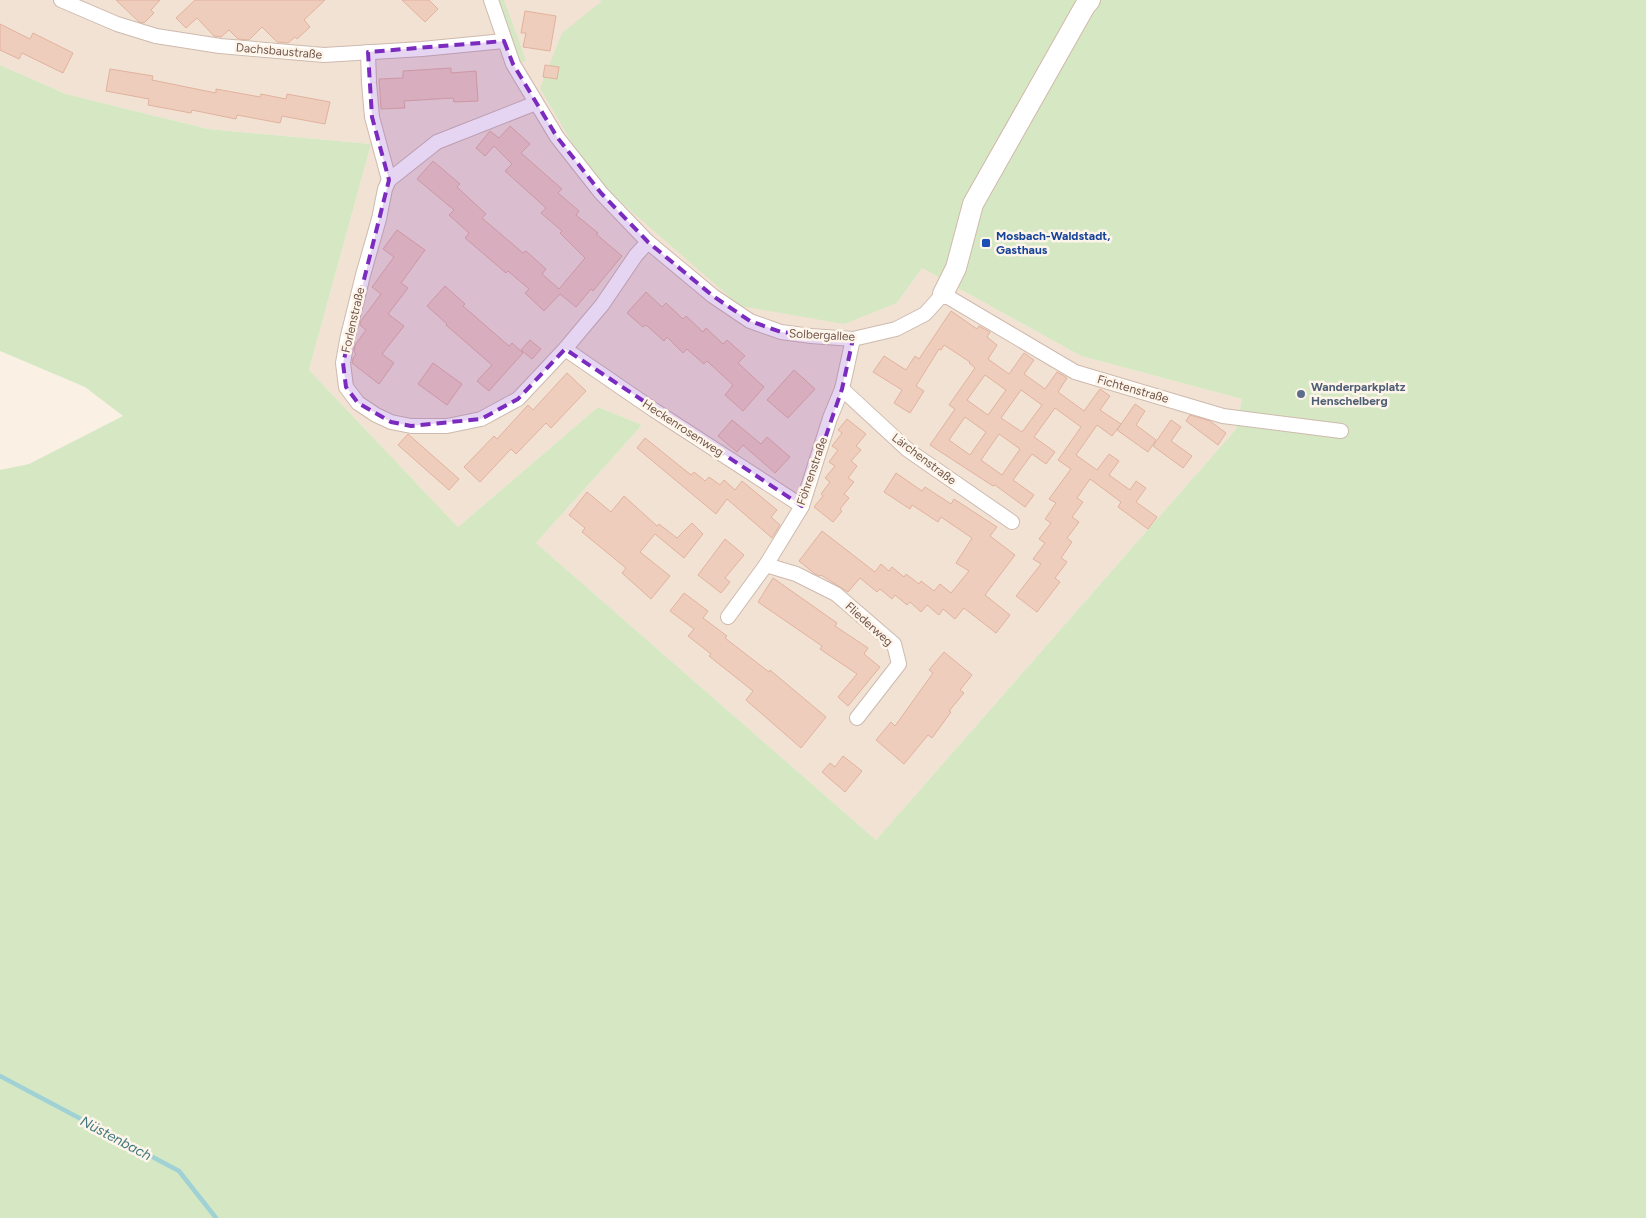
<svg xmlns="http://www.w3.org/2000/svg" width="1646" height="1218" font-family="Figtree,sans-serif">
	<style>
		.residential { fill: #f2e2d3 }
		.green { fill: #d5e8c3 }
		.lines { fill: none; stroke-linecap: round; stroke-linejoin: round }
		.stream { stroke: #a0d1d5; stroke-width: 4.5 }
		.building { fill: #efcdbd; stroke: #e1b29e; fill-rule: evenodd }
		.street-casing { stroke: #cebaae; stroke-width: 16 }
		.secondary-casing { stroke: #d1b9ab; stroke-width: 22 }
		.street { stroke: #fff; stroke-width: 14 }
		.secondary { stroke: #fff; stroke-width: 20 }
		.marked { fill: #7b2cbf; fill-opacity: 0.2; stroke: #7b2cbf; stroke-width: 4; stroke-dasharray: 10 6; stroke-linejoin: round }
		.transit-dot { fill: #1a4fb4; stroke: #fef5ea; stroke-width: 2 }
		.service-dot { fill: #5c6f8a; stroke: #fef5ea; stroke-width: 2 }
		.labels { text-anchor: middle; stroke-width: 5; stroke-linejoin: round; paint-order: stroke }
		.street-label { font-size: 12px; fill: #72564b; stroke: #fef5ea }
		.transit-label { font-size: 12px; font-weight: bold; fill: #164399; stroke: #fef5ea; text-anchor: start }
		.service-label { font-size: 12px; font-weight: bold; fill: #4e5e75; stroke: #fef5ea; text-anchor: start }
		.water-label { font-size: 14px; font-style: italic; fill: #43797e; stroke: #fef5ea }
	</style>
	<rect width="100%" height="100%" fill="#fbf0e4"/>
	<polygon class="residential" points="0,0 600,0 601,2 897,303 922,268 1081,356 1242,399 1236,429 876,840 536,543 642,425 598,407 458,527 309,370 371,144 208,129 66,94 0,65"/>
	<g class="green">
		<polygon points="491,0 504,0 526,61 513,64"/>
		<polygon points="600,0 1646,0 1646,1218 0,1218 0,470 29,464 123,416 85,387 0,351 0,65 66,94 208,129 371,144 309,370 458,527 598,407 642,425 536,543 876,840 1236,429 1242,399 1081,356 922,268 897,303 844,324 740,306 591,176 540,88 562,33 601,2"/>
	</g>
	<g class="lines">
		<polyline class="stream" points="0,1076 179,1171 216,1218"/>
	</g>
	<g class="building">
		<polygon points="116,0 160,0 151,10 154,13 144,23 139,22"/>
		<polygon points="195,0 325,0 304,20 310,27 297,39 295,37 288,43 277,42 262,27 249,40 238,39 229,30 221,37 214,36 197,18 186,28 176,18"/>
		<polygon points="402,0 429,0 438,9 425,22"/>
		<polygon points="525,11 556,16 550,51 523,47 526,33 521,33"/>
		<polygon points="0,24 30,39 33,33 73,53 63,73 22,53 19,59 0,50"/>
		<polygon points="545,65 559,67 557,79 543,77"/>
		<polygon points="451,68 451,73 476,71 478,101 454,102 453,98 404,101 405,108 381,109 379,79 403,78 403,71"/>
		<polygon points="110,69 153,76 152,80 216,93 216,89 260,97 261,94 286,99 287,94 330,102 325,124 282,116 280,123 237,115 236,119 192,110 191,113 148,105 149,99 106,91"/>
		<polygon points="510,126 530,144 521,153 562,189 558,193 579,211 576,215 598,233 596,234 622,256 593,291 591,289 576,307 560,294 544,311 525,293 529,289 508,271 506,273 465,238 469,233 449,215 454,210 417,179 433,161 460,184 457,187 486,214 482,218 523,253 526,251 546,269 542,274 559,289 585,258 560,233 562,231 541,213 546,208 505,171 512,164 494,146 485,156 476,148 490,131 499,138"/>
		<polygon points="397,230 425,250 401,283 408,288 388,314 404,326 382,354 394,363 379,384 352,363 353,358 356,354 354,352 355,345 366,330 360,325 360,322 381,294 372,287 394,257 383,249"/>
		<polygon points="445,286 465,304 463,306 509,346 512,343 523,353 489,391 477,381 492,365 446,325 447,324 427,306"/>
		<polygon points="646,292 662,307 666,303 683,319 686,316 703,332 706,328 723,344 727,340 745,356 738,363 764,387 743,411 725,395 733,385 707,361 704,364 687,349 683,353 667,337 664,341 646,325 643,327 627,313"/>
		<path d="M951 311 977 329 979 326 990 332 987 337 997 345 988 359 1009 374 1024 353 1034 360 1024 374 1045 389 1057 372 1064 376 1067 378 1058 392 1084 411 1100 389 1110 396 1100 410 1121 424 1112 436 1097 425 1076 455 1097 470 1109 454 1119 461 1109 475 1130 490 1136 481 1146 488 1136 502 1157 517 1148 529 1118 507 1121 502 1090 479 1077 498 1083 502 1072 517 1079 522 1067 538 1072 542 1061 558 1067 562 1055 578 1060 582 1037 612 1016 596 1041 564 1033 559 1045 543 1039 539 1051 523 1045 519 1056 503 1049 499 1071 469 1058 460 1081 427 1055 408 1034 437 1055 452 1046 464 1032 454 1013 480 1034 495 1025 507 995 485 993 486 930 445 955 409 949 405 975 368 969 363 970 362 944 345 941 350 939 349 916 386 924 391 910 413 894 403 902 390 873 372 884 356 906 370 915 356 919 359ZM985 375 1006 390 988 415 967 400ZM1021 390 1042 405 1022 432 1001 418ZM965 417 986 432 970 455 949 440ZM999 434 1020 449 1002 475 981 460Z"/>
		<polygon points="530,340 541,349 532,359 521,350"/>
		<polygon points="433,363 462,384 447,405 418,384"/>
		<polygon points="794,370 815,389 788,418 767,400"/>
		<polygon points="567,373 586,391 551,428 546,423 516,454 511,449 480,482 464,467 494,436 497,439 528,405 533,410"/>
		<polygon points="1135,404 1145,411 1136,425 1156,440 1148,452 1117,430"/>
		<polygon points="1190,415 1210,421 1226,433 1218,445 1186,421"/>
		<polygon points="847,419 866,434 856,446 861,450 851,461 857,466 848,478 854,482 844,494 849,498 840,509 842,511 833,522 814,507 823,496 821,494 830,482 825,478 835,466 829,462 838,450 832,446 842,433 838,430"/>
		<polygon points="732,420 761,444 767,437 790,457 775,473 743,445 737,452 718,436"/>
		<polygon points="1171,420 1181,427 1171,441 1192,456 1183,468 1153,446"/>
		<polygon points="408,434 459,479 449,490 398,445"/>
		<polygon points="645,438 691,475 694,472 705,481 709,477 720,485 724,480 735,490 742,481 777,510 771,517 780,525 772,538 727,499 716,514 637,448"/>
		<polygon points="896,473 922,491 925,487 951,504 954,499 997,527 990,536 1015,555 985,595 1010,615 996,633 964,608 955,619 943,609 939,615 927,605 921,612 910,602 907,605 895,595 892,599 880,589 877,592 860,578 848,592 821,575 820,576 815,574 799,561 822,531 875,572 881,564 889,571 892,567 904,577 906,574 919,584 921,581 934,591 940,584 951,593 969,571 956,563 972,538 941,517 938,522 912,505 910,509 884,492"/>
		<polygon points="587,492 611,512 624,496 657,526 659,524 677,538 692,523 703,534 684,558 655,534 640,552 670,576 651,599 622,573 626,568 582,532 585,528 569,515"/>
		<polygon points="725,539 744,555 725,578 730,582 721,593 698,575"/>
		<polygon points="773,578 837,623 835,626 868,648 864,654 880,667 848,706 838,697 857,674 820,649 822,646 758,602"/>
		<polygon points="684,593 708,611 703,618 727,636 725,638 769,672 770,670 826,717 801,748 746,700 753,691 709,656 711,654 688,636 694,629 670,611"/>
		<polygon points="944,652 972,675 960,690 964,693 949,711 951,712 932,738 928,735 904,764 876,740 891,722 895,726 933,673 929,670"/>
		<polygon points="843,756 862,771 845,792 822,772 830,763 835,767"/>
	</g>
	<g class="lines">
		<defs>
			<g id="street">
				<polyline points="61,0 117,24 156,36 220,46 324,55 422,49 504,41"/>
				<polyline points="491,0 513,64 557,137 601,193 648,242 713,296 750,321 781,332 811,336 853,339 896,329 925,314 943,294 1075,372 1223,416 1341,431"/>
				<polyline points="368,52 369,83 372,117 389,180"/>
				<polyline points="536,103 437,142 389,180 385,189 379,219 363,275 347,340 343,363 346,387 358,403 376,415 391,422 411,426 447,426 481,419 518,399 565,349 591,318 602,305 636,255 648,242"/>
				<polyline points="565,349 654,410 802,506"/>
				<polyline points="842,389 908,450 1012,522"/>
				<polyline points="766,565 796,574 836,594 894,644 899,664 857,718"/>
				<polyline points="728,617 766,565 802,506 830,418 842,389 853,339"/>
			</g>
			<polyline id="secondary" points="943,294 956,268 973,204 1085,6 1090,0"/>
		</defs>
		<use href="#street" class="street-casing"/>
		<use href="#secondary" class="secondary-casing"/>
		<use href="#street" class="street"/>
		<use href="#secondary" class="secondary"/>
	</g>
	<path class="marked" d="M504 41 513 64 557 137 601 193 648 242 713 296 750 321 781 332 853 339 842 389 802 506 565 349 518 399 481 419 411 426 391 422 358 403 346 387 343 363 389 180 372 117 368 52Z"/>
	<rect class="transit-dot" x="981" y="238" width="10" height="10" rx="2.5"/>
	<circle class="service-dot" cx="1301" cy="394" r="5"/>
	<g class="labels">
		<g class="street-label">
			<text transform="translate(279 51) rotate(5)" y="4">Dachsbaustraße</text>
			<text transform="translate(353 320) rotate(-77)" y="4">Forlenstraße</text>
			<text transform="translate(822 335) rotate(3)" y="4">Solbergallee</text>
			<text transform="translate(1133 389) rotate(16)" y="4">Fichtenstraße</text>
			<text transform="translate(683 428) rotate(33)" y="4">Heckenrosenweg</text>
			<text transform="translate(924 459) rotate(37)" y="4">Lärchenstraße</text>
			<text transform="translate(812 471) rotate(-71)" y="4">Föhrenstraße</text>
			<text transform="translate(869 624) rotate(42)" y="4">Fliederweg</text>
		</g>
		<g class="transit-label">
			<text x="996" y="240">Mosbach-Waldstadt,<tspan x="996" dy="14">Gasthaus</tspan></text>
		</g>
		<g class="service-label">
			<text x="1311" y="391">Wanderparkplatz<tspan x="1311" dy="14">Henschelberg</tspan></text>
		</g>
		<g class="water-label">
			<text transform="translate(116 1138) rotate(28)" y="5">Nüstenbach</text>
		</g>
	</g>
</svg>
